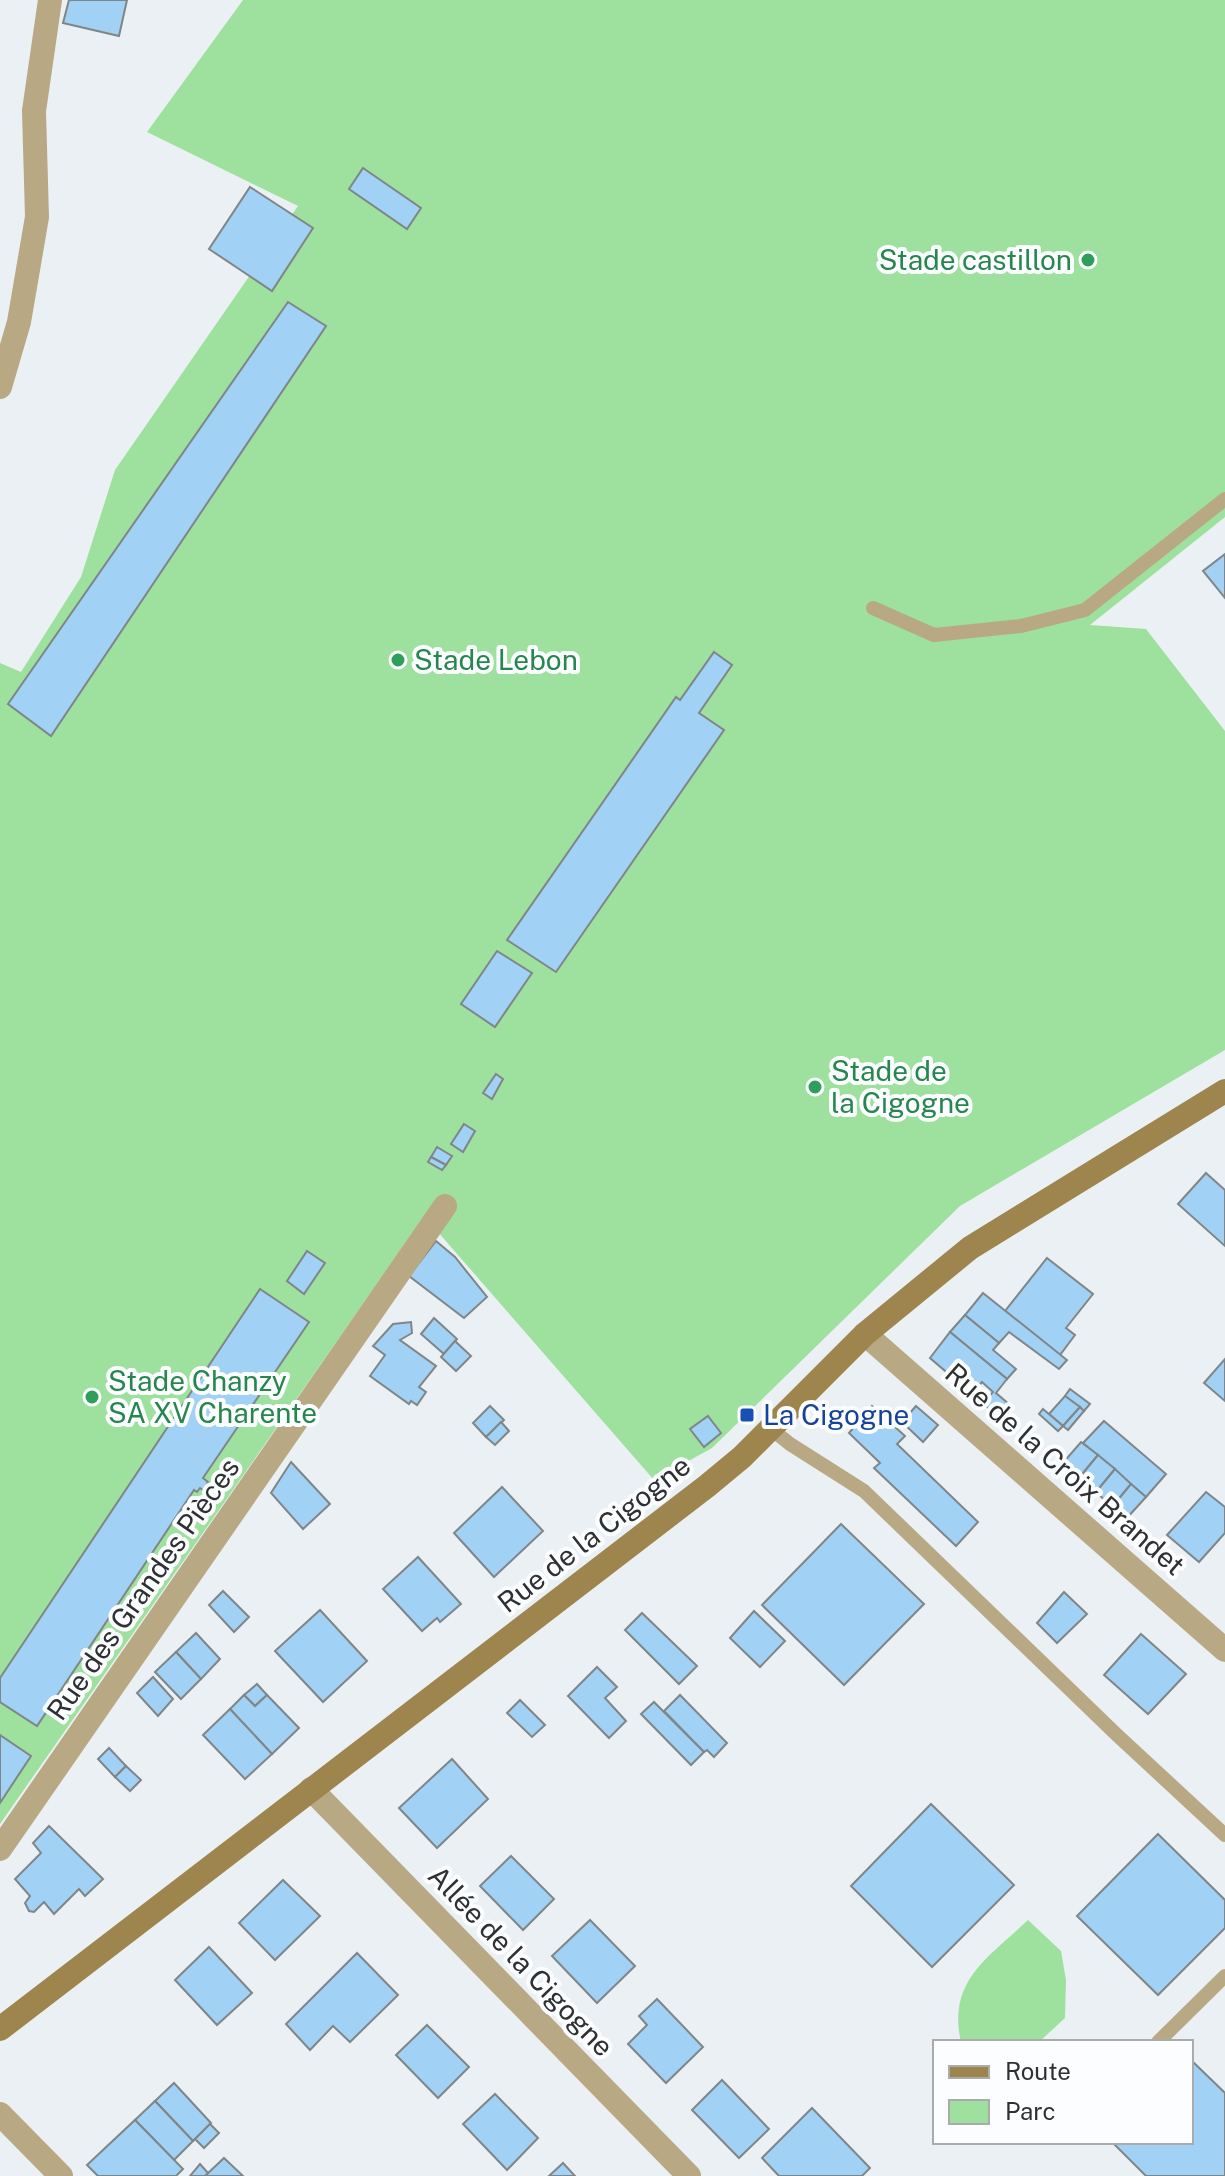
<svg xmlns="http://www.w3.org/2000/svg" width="1225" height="2176" font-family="'Public Sans',sans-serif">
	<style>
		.green { fill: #9ee09d }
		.building { fill: #a1d1f4; stroke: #808588; stroke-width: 2 }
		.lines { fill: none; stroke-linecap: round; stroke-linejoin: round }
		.lane { stroke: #b9a884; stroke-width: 14 }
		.street { stroke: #b9a884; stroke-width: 24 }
		.secondary { stroke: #9e854d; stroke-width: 24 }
		.leisure-dot { fill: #2e9e5b; stroke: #fbfdff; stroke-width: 3 }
		.transit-dot { fill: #1a4fb4; stroke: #fbfdff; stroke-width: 3 }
		.labels { text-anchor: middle; stroke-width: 8; stroke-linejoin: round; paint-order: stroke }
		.leisure-label { font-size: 28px; fill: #27864d; stroke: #fbfdff; text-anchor: start }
		.transit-label { font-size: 28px; fill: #164399; stroke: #fbfdff; text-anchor: start }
		.street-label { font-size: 28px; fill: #2e3031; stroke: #fbfdff }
	</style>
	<rect width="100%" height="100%" fill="#ebf0f4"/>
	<g class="green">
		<polygon points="243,0 1225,0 1225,517 1090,625 1146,629 1225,731 1225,1050 960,1206 712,1448 654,1480 424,1216 0,1824 0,663 21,672 81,577 115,470 298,206 147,132"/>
		<path d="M1028 1920 1061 1951 1066 1980 1065 2018 1039 2042H961C947 1981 988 1958 1028 1920Z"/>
	</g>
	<g class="building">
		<polygon points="69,0 127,0 119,36 63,23"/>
		<polygon points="363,168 421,208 407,229 349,189"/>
		<polygon points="250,187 313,228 272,291 209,249"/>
		<polygon points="288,302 326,326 51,736 8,704"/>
		<polygon points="1225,554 1225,598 1203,571"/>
		<polygon points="714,652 732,665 699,713 724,730 556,972 507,940 676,697 680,700"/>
		<polygon points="497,951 532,973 495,1027 461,1004"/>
		<polygon points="496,1074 503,1079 492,1099 483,1093"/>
		<polygon points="464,1124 475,1131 463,1152 451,1144"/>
		<polygon points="437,1147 452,1156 446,1165 431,1157"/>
		<polygon points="431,1157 446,1165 442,1170 428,1162"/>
		<polygon points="1206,1173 1225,1190 1225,1246 1178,1204"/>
		<polygon points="436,1241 455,1257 487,1297 464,1318 409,1276"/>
		<polygon points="307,1251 325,1263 304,1294 287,1281"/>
		<polygon points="1047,1258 1093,1294 1066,1328 1075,1335 1060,1355 1005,1311"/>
		<polygon points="260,1289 309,1322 203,1478 208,1482 203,1490 200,1488 197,1492 194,1490 37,1726 0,1702 0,1678"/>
		<polygon points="983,1293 1067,1360 1059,1369 1009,1332 999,1343 965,1315"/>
		<polygon points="965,1315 999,1343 993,1350 1016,1369 1007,1379 950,1332"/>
		<polygon points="434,1318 457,1339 444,1354 421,1334"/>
		<polygon points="411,1322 412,1333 400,1340 436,1366 419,1387 426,1392 417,1405 411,1401 409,1404 370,1376 385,1355 373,1346 393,1324"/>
		<polygon points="950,1332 1007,1379 996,1393 1009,1404 998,1417 983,1403 993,1392 982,1382 972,1394 930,1358"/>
		<polygon points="455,1341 471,1356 456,1371 441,1357"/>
		<polygon points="1225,1359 1225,1401 1204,1383"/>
		<polygon points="1070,1389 1090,1404 1084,1411 1065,1396"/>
		<polygon points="1065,1396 1080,1407 1063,1426 1049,1414"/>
		<polygon points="490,1406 504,1420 486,1437 473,1423"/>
		<polygon points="872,1406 905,1436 897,1444 978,1522 956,1546 874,1468 880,1463 849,1433"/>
		<polygon points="916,1406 938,1425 923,1442 902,1422"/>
		<polygon points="1080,1407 1084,1411 1068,1430 1063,1426"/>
		<polygon points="1043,1409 1063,1426 1058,1431 1039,1414"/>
		<polygon points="708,1416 721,1433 704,1447 690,1429"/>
		<polygon points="1104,1421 1166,1474 1146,1497 1083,1443"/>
		<polygon points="501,1422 509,1431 495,1445 486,1437"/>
		<polygon points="1081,1442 1098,1455 1079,1478 1062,1464"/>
		<polygon points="1098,1455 1115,1469 1096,1492 1079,1478"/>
		<polygon points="291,1462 330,1504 303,1529 271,1493"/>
		<polygon points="1115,1469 1131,1484 1112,1507 1096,1492"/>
		<polygon points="1131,1484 1146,1497 1126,1519 1112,1507"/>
		<polygon points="502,1487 543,1531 494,1577 454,1533"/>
		<polygon points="1206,1492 1225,1507 1225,1533 1199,1562 1167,1535"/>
		<polygon points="841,1524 924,1604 844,1685 762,1605"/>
		<polygon points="418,1557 461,1604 440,1622 437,1618 422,1631 383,1589"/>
		<polygon points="223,1591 249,1617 234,1632 209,1605"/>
		<polygon points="1064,1592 1087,1614 1057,1643 1037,1623"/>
		<polygon points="320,1610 367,1661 323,1702 275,1651"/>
		<polygon points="754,1611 785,1641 760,1667 730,1638"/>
		<polygon points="642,1613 697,1666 679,1684 625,1630"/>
		<polygon points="196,1633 220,1659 201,1679 176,1652"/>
		<polygon points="1141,1634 1186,1674 1148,1714 1104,1675"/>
		<polygon points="176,1652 201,1679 181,1699 155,1672"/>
		<polygon points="597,1667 617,1687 605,1698 626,1721 609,1738 568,1696"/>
		<polygon points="153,1677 173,1699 158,1716 137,1693"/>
		<polygon points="257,1684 267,1695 255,1706 244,1695"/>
		<polygon points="244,1695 255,1706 267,1695 299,1728 272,1754 230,1709"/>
		<polygon points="680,1695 727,1743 714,1757 707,1750 704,1752 664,1711"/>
		<polygon points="520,1700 545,1725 532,1737 507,1713"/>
		<polygon points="654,1702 704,1752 691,1765 641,1714"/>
		<polygon points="230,1709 272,1754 245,1779 203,1735"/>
		<polygon points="0,1735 31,1756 0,1803"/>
		<polygon points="109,1748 126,1766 115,1777 98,1759"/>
		<polygon points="452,1759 488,1799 437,1848 399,1808"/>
		<polygon points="126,1766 141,1780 130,1791 115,1777"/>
		<polygon points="931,1804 1014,1885 932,1967 851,1886"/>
		<polygon points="49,1826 103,1879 85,1896 79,1889 54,1914 44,1902 34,1912 29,1911 25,1903 30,1896 15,1879 41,1853 33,1843"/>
		<polygon points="1158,1834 1225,1900 1225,1928 1158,1995 1077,1916"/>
		<polygon points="511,1856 554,1899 523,1930 480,1886"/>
		<polygon points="283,1880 320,1916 275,1960 239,1923"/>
		<polygon points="590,1920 635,1966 597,2003 552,1956"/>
		<polygon points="209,1947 252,1993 217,2025 175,1980"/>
		<polygon points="357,1953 398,1995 350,2042 333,2026 310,2050 286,2024"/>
		<polygon points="657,1999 703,2047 666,2083 628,2044 647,2025 639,2016"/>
		<polygon points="427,2025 469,2067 438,2098 396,2055"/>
		<polygon points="1191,2060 1225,2093 1225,2176 1146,2176 1112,2142 1191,2142"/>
		<polygon points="722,2080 769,2129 739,2158 692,2110"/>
		<polygon points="174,2083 211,2123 193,2141 155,2101"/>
		<polygon points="495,2094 538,2138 507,2170 463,2124"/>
		<polygon points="155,2101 193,2141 174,2160 135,2120"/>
		<polygon points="812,2108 870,2168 862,2176 779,2176 762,2158"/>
		<polygon points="135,2120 183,2169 176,2176 98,2176 87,2165"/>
		<polygon points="210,2124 219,2133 204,2148 195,2139"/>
		<polygon points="224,2158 243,2176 205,2176"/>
		<polygon points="563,2163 575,2176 549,2176"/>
		<polygon points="200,2164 208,2173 205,2176 190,2176"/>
	</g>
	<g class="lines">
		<g class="lane">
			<polyline points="873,608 934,635 1021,626 1085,610 1225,499"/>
			<polyline points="770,1428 790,1444 864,1491 1117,1735 1225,1835"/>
			<polyline points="1158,2042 1225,1976"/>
		</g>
		<g class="street">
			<polyline points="0,387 19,322 37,217 34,111 50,0"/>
			<polyline points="865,1334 1225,1650"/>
			<polyline points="311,1789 689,2176"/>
			<polyline points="0,1849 445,1206"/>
			<polyline points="0,2114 61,2176"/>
		</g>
		<polyline class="secondary" points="0,2029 707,1486 742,1457 865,1334 970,1248 1225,1091"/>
	</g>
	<g class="leisure-dot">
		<circle cx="1088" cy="260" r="8"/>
		<circle cx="398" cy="660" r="8"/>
		<circle cx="815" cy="1087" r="8"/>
		<circle cx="92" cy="1397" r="8"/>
	</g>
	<rect class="transit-dot" x="739" y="1407" width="16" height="16" rx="4"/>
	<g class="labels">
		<g class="leisure-label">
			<text x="1072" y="270" text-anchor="end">Stade castillon</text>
			<text x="414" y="670">Stade Lebon</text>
			<text x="831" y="1081">Stade de<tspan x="831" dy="32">la Cigogne</tspan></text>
			<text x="108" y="1391">Stade Chanzy<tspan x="108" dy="32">SA XV Charente</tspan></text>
		</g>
		<g class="transit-label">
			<text x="763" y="1425">La Cigogne</text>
		</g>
		<g class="street-label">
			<text transform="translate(1065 1469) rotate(41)" y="10">Rue de la Croix Brandet</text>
			<text transform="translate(594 1534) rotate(-38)" y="10">Rue de la Cigogne</text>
			<text transform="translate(143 1589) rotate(-55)" y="10">Rue des Grandes Pièces</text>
			<text transform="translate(521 1961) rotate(46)" y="10">Allée de la Cigogne</text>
		</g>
	</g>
	<rect x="933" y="2040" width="260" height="104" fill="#fbfdff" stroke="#a9abad" stroke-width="2"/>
	<rect x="949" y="2066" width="40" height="12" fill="#9e854d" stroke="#a9abad" stroke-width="2"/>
	<text x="1005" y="2080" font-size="24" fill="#2e3031">Route</text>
	<rect x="949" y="2100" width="40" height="24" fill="#9ee09d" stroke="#a9abad" stroke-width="2"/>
	<text x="1005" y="2120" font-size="24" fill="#2e3031">Parc</text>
</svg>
